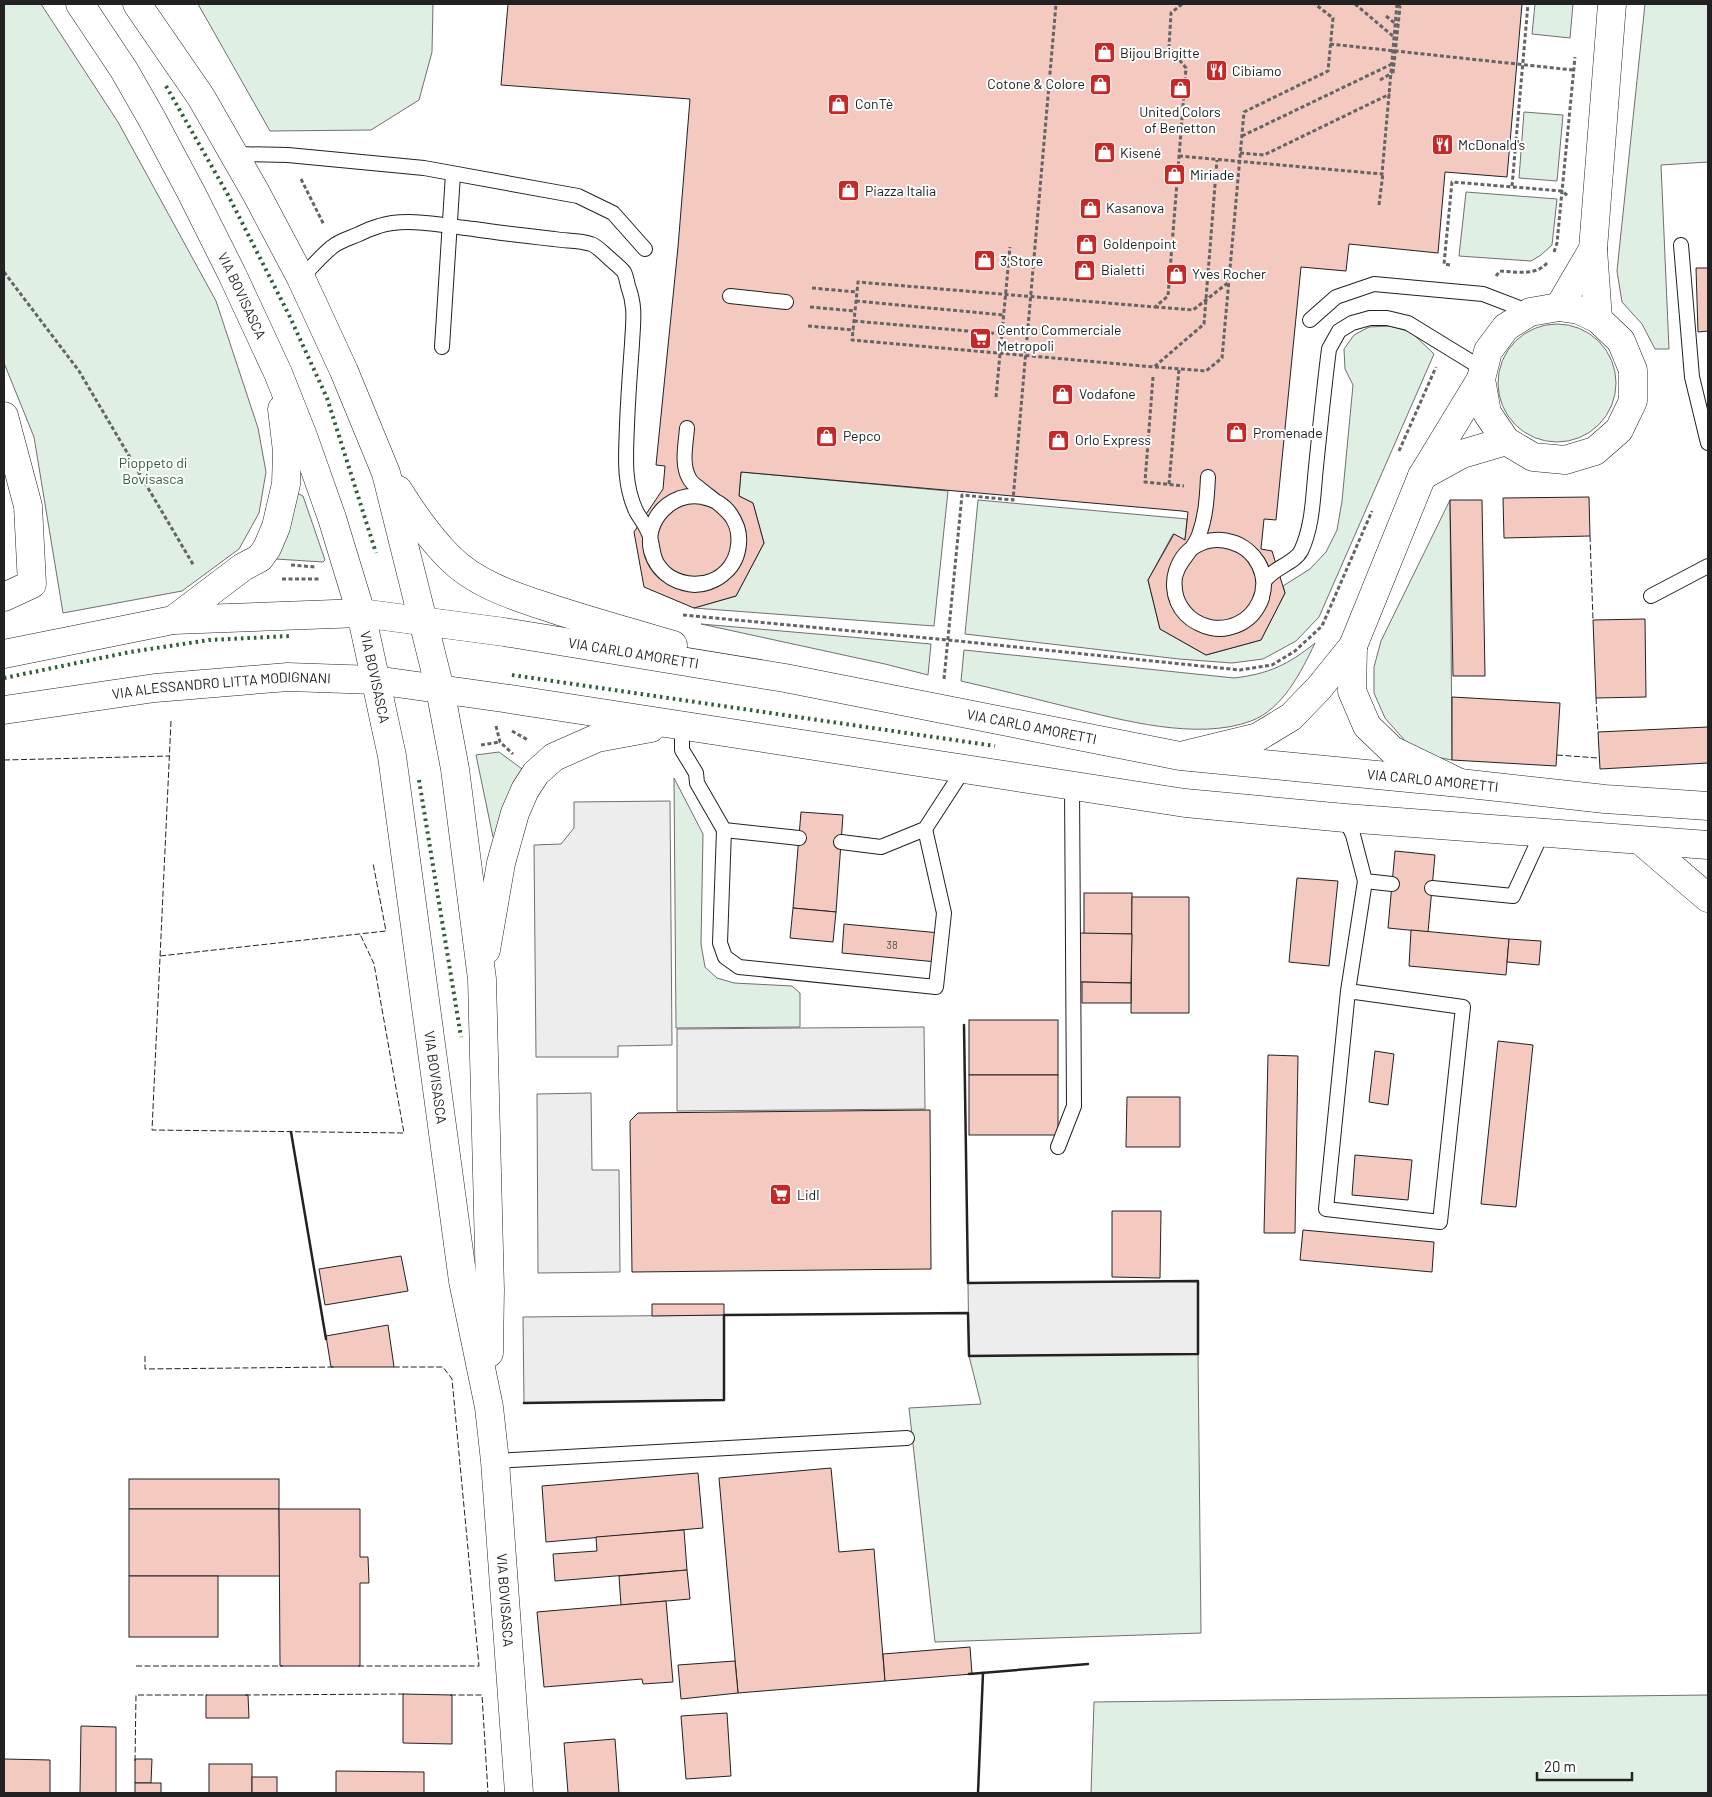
<svg xmlns="http://www.w3.org/2000/svg" width="1712" height="1797" font-family="Barlow,sans-serif">
	<style>
		.green { fill: #e0efe3; stroke: #6f6f6f }
		.parking { fill: #ededed; stroke: #6f6f6f }
		.building { fill: #f3c9c0; stroke: #222 }
		.lines { fill: none; stroke-linecap: round; stroke-linejoin: round }
		.lane-casing { stroke: #222; stroke-width: 16 }
		.street-casing { stroke: #222; stroke-width: 29 }
		.secondary-casing { stroke: #222; stroke-width: 29 }
		.path { stroke: #646464; stroke-width: 3; stroke-dasharray: 4 2.5; stroke-linecap: butt }
		.lane { stroke: #fff; stroke-width: 14 }
		.street { stroke: #fff; stroke-width: 28 }
		.secondary { stroke: #fff; stroke-width: 28 }
		.hedge { stroke: #2f5e38; stroke-width: 4; stroke-dasharray: 2.5 4; stroke-linecap: butt }
		.fence { stroke: #222; stroke-width: 1; stroke-dasharray: 6 2.5; stroke-linecap: butt }
		.wall { stroke: #222; stroke-width: 2.5 }
		.labels { text-anchor: middle; stroke-width: 4; stroke-linejoin: round; paint-order: stroke }
		.number-label { font-size: 11px; fill: #564c4a }
		.poi-label { font-size: 14px; fill: #222; stroke: #fff; text-anchor: start }
		.street-label { font-size: 14px; fill: #222; stroke: #fff }
		.park-label { font-size: 14px; fill: #2f5e38; stroke: #fff }
	</style>
	<rect width="100%" height="100%" fill="#fff"/>
	<g class="green">
		<polygon points="4,4 41,4 118,122 216,301 258,428 266,472 259,513 239,549 182,591 63,613 34,437 4,363"/>
		<polygon points="198,4 433,4 432,52 419,100 371,130 270,131"/>
		<polygon points="1535,4 1573,4 1570,38 1532,34"/>
		<polygon points="1645,4 1708,4 1708,162 1661,165 1669,349 1655,349 1642,324 1622,302 1617,271"/>
		<polygon points="1524,112 1563,115 1557,181 1519,178"/>
		<polygon points="1466,192 1557,199 1552,245 1541,255 1531,261 1459,256"/>
		<circle cx="1557" cy="383" r="59"/>
		<polygon points="1390,326 1411,332 1434,354 1319,617 1296,641 1263,659 1232,663 1179,659 965,634 978,500 1187,519 1185,540 1173,534 1148,580 1160,629 1206,655 1261,640 1285,593 1283,586 1310,569 1326,552 1337,530 1342,501 1353,385 1345,369 1344,349 1354,335 1369,327"/>
		<polygon points="741,472 948,491 934,626 694,608 736,596 764,543 753,503 739,496"/>
		<polygon points="299,494 303,496 325,560 323,562 276,559 296,496"/>
		<polygon points="1450,500 1452,760 1430,756 1406,742 1385,718 1374,693 1374,667 1381,641"/>
		<polygon points="701,624 931,644 928,675 885,664"/>
		<path d="M1315 643C1301 672 1283 709 1251 721 1197 741 1122 720 1068 707 1032 698 996 689 961 681L964 650 1234 678C1268 674 1288 665 1315 643Z"/>
		<polygon points="499,752 529,774 498,839 493,837 476,755"/>
		<polygon points="674,778 703,834 701,944 705,967 717,978 734,983 792,986 800,993 800,1027 676,1028"/>
		<polygon points="1198,1354 1201,1633 935,1642 909,1408 981,1404 969,1356"/>
		<polygon points="1708,1695 1708,1793 1091,1793 1094,1702"/>
	</g>
	<g class="parking">
		<polygon points="670,801 672,1045 618,1046 618,1057 536,1057 534,845 561,844 574,828 574,802"/>
		<polygon points="924,1027 925,1109 677,1111 677,1029"/>
		<polygon points="591,1093 592,1170 619,1170 620,1272 538,1273 537,1094"/>
		<polygon points="1198,1281 1198,1354 969,1356 968,1283"/>
		<polygon points="724,1315 724,1400 524,1403 523,1317"/>
	</g>
	<g class="building">
		<polygon points="508,4 1522,4 1507,177 1445,172 1438,253 1349,244 1346,271 1301,267 1276,520 1264,519 1261,549 1272,551 1285,593 1261,640 1206,655 1160,629 1148,580 1174,534 1185,540 1188,512 1182,511 741,472 739,496 753,503 764,543 736,596 694,608 644,587 634,532 663,489 665,466 656,465 678,247 690,99 501,85"/>
		<polygon points="1696,268 1708,268 1708,331 1698,332"/>
		<polygon points="1589,497 1590,536 1504,538 1503,498"/>
		<polygon points="1450,500 1482,500 1485,676 1453,676"/>
		<polygon points="1645,619 1646,697 1596,698 1593,620"/>
		<polygon points="1452,697 1560,703 1556,766 1452,760"/>
		<polygon points="1708,727 1708,763 1600,769 1598,732"/>
		<polygon points="801,812 843,815 836,912 793,908"/>
		<polygon points="1395,851 1435,855 1428,932 1388,928"/>
		<polygon points="1297,878 1338,881 1329,966 1289,962"/>
		<rect x="1084" y="893" width="48" height="41"/>
		<polygon points="1132,897 1189,897 1189,1013 1131,1013"/>
		<polygon points="793,908 836,912 833,942 790,938"/>
		<polygon points="844,924 940,933 937,962 842,953"/>
		<polygon points="1411,930 1509,939 1506,975 1409,966"/>
		<polygon points="1080,933 1132,934 1131,983 1080,982"/>
		<polygon points="1509,939 1541,941 1539,965 1507,962"/>
		<polygon points="1082,982 1131,983 1131,1003 1082,1003"/>
		<rect x="969" y="1020" width="89" height="55"/>
		<polygon points="1498,1041 1533,1045 1516,1207 1481,1204"/>
		<polygon points="1375,1051 1394,1054 1388,1105 1369,1102"/>
		<polygon points="1268,1055 1298,1056 1295,1233 1264,1233"/>
		<rect x="969" y="1075" width="89" height="60"/>
		<polygon points="1127,1097 1180,1097 1180,1147 1126,1147"/>
		<polygon points="930,1110 931,1269 632,1272 630,1121 638,1113"/>
		<polygon points="1355,1155 1412,1160 1408,1200 1352,1195"/>
		<polygon points="1112,1211 1161,1211 1160,1278 1112,1277"/>
		<polygon points="1303,1230 1434,1242 1432,1272 1300,1260"/>
		<polygon points="401,1256 408,1291 325,1305 319,1269"/>
		<polygon points="652,1304 724,1304 724,1315 652,1316"/>
		<polygon points="388,1325 394,1367 331,1367 326,1336"/>
		<polygon points="831,1468 839,1552 874,1549 885,1681 738,1693 719,1478"/>
		<polygon points="698,1473 703,1528 546,1542 542,1486"/>
		<rect x="129" y="1479" width="150" height="30"/>
		<polygon points="129,1509 279,1509 280,1576 129,1576"/>
		<polygon points="279,1509 360,1509 360,1557 368,1557 369,1583 360,1583 360,1666 280,1666"/>
		<polygon points="684,1530 687,1570 555,1581 553,1554 597,1551 596,1537"/>
		<polygon points="687,1570 690,1599 621,1605 619,1576"/>
		<rect x="129" y="1576" width="89" height="61"/>
		<polygon points="666,1601 673,1682 643,1684 642,1679 544,1687 537,1612"/>
		<polygon points="970,1647 972,1674 885,1681 883,1654"/>
		<polygon points="735,1661 738,1693 681,1699 678,1665"/>
		<polygon points="403,1694 452,1695 452,1744 403,1743"/>
		<polygon points="206,1695 248,1695 249,1718 206,1718"/>
		<polygon points="727,1713 731,1776 686,1779 681,1716"/>
		<polygon points="81,1726 116,1727 116,1793 80,1793"/>
		<polygon points="615,1739 619,1793 568,1793 564,1743"/>
		<polygon points="4,1759 50,1760 50,1793 4,1793"/>
		<polygon points="135,1759 152,1759 151,1783 135,1783"/>
		<rect x="209" y="1764" width="43" height="29"/>
		<polygon points="336,1771 424,1772 424,1793 336,1793"/>
		<rect x="252" y="1777" width="25" height="16"/>
		<rect x="135" y="1783" width="26" height="10"/>
	</g>
	<g class="lines">
		<defs>
			<g id="lane">
				<polyline points="234,154 288,155 424,168 578,196 613,213 645,249"/>
				<polyline points="1681,245 1692,377 1708,443"/>
				<path d="M301 278C311 268 321 256 332 247 339 241 350 238 359 234 365 231 372 228 379 226 407 217 445 226 474 229 500 233 527 236 554 239 565 241 580 240 591 244 597 246 602 252 608 257 612 261 620 267 624 272 626 276 627 281 628 286 636 307 633 322 632 344 630 371 628 398 627 425 626 454 623 483 636 511 641 520 648 528 650 537 653 547 652 556 658 565 666 577 680 584 695 585 705 585 714 581 722 575 761 544 727 483 680 498 633 515 645 585 695 584 748 584 755 506 702 497 672 491 644 521 651 551 664 598 735 593 739 544 742 516 718 504 699 488 694 484 692 484 689 478 681 464 686 443 687 428"/>
				<polyline points="730,296 786,302"/>
				<polyline points="1310,320 1336,297 1374,284 1483,294 1530,312"/>
				<polyline points="442,347 453,174"/>
				<path d="M1208 477C1207 497 1206 516 1199 535 1192 554 1173 564 1174 587 1177 633 1240 643 1259 602 1271 578 1256 549 1232 542 1218 537 1202 541 1191 549 1183 556 1177 566 1175 577 1168 632 1246 649 1262 597 1278 542 1194 515 1176 571 1165 606 1203 641 1237 625 1248 620 1258 610 1262 598 1263 593 1262 587 1264 582 1272 568 1294 564 1301 551 1313 526 1313 495 1316 467 1320 428 1324 388 1329 349L1339 331 1352 323 1370 318H1387L1408 323 1483 369"/>
				<polyline points="1651,596 1708,566"/>
				<polyline points="682,726 682,750 696,773 697,783 724,830 799,838"/>
				<polyline points="1345,818 1353,835 1365,881 1392,884"/>
				<polyline points="724,830 720,943 725,957 739,967 936,987 944,913 925,829"/>
				<polyline points="841,842 881,847 925,829 964,769"/>
				<polyline points="1432,888 1513,896 1542,833"/>
				<polyline points="1348,991 1463,1007 1440,1222 1326,1209 1348,991 1365,881"/>
				<polyline points="1058,1147 1074,1106 1072,785"/>
				<polyline points="495,1461 907,1438"/>
			</g>
			<g id="street">
				<polyline points="1559,307 1593,249"/>
				<polyline points="1598,319 1593,249 1612,4"/>
				<polyline points="4,416 28,506 32,584 4,597"/>
				<polyline points="1422,476 1462,454 1506,441 1533,457 1565,460 1595,451 1619,430 1633,401 1633,370 1621,341 1598,319 1579,310 1559,307 1530,312 1506,327 1488,351 1481,379 1487,413 1506,441"/>
				<polyline points="1353,646 1352,691 1367,726 1392,750 1458,782"/>
				<polyline points="1184,755 1258,737 1291,717 1319,688 1353,646 1422,476 1481,379"/>
				<polyline points="1641,841 1708,898"/>
			</g>
			<g id="secondary">
				<path id="s1" d="M80 4 124 70 152 119 192 194 232 274 278 373 303 436 332 518 361 613 392 756 463 1281 489 1407 495 1461 519 1793"/>
				<polyline points="137,4 201,97 256,193 301,278 344,371 386,473 440,689 455,769 482,979 490,1289 489,1353"/>
				<path d="M398 490C413 514 429 537 449 557 476 585 517 597 553 609 593 622 633 633 673 645"/>
				<polyline points="173,620 243,567 260,558 267,548 276,527 286,484 287,451 282,409"/>
				<path id="s2" d="M4 654 173 620 361 613 504 632 785 678 1180 756 1460 783 1605 799 1708 806"/>
				<path id="s3" d="M4 710 155 688 288 677 375 680 503 698 1185 803 1345 818 1708 845"/>
				<polyline points="486,950 501,863 515,813 525,790 536,773 554,757 597,738 651,728"/>
			</g>
		</defs>
		<use href="#lane" class="lane-casing"/>
		<use href="#street" class="street-casing"/>
		<use href="#secondary" class="secondary-casing"/>
		<g class="path">
			<polyline points="1182,4 1171,13 1169,47 1186,68 1168,296 1155,307 858,282 852,340 1154,367 1204,324 1217,160"/>
			<polyline points="1355,4 1394,37"/>
			<polyline points="1386,16 1397,25"/>
			<polyline points="1330,44 1573,70"/>
			<polyline points="1393,73 1400,7 1397,4"/>
			<polyline points="1380,80 1392,73"/>
			<polyline points="1242,136 1392,64"/>
			<polyline points="1240,153 1264,155 1390,94"/>
			<polyline points="1179,156 1382,174 1397,4"/>
			<polyline points="301,179 324,225"/>
			<polyline points="1512,186 1528,4"/>
			<polyline points="1379,205 1383,173"/>
			<polyline points="1554,252 1557,243 1575,57"/>
			<polyline points="1450,265 1444,264 1452,182 1562,191 1568,196"/>
			<polyline points="4,272 79,371 194,566"/>
			<path d="M1496 276 1500 271C1516 272 1536 276 1547 263"/>
			<polyline points="812,288 857,292"/>
			<polyline points="856,301 1003,315"/>
			<polyline points="810,307 855,311"/>
			<polyline points="1155,307 1193,310 1229,282"/>
			<polyline points="854,321 1002,334"/>
			<polyline points="808,326 854,330"/>
			<polyline points="1155,367 1206,371 1222,358 1244,112 1328,71 1333,18 1315,4"/>
			<polyline points="1153,377 1145,482 1184,486"/>
			<polyline points="996,397 1010,247"/>
			<polyline points="1399,451 1436,367"/>
			<polyline points="1169,484 1179,369"/>
			<polyline points="291,565 315,567"/>
			<polyline points="282,579 319,579"/>
			<polyline points="683,615 948,640 1240,670 1272,665 1295,651 1322,626 1372,511"/>
			<polyline points="944,679 962,495 1013,500 1056,4"/>
			<polyline points="496,726 500,742 513,754"/>
			<polyline points="512,731 528,740"/>
			<polyline points="481,745 500,742"/>
		</g>
		<use href="#lane" class="lane"/>
		<use href="#street" class="street"/>
		<use href="#secondary" class="secondary"/>
		<g class="hedge">
			<polyline points="166,86 228,195 289,315 327,398 376,553"/>
			<polyline points="512,675 995,746"/>
			<polyline points="4,678 130,652 209,640 289,636"/>
			<polyline points="419,780 461,1037"/>
		</g>
		<g class="fence">
			<polyline points="1590,536 1593,620"/>
			<polyline points="1596,698 1598,732"/>
			<polyline points="171,721 152,1130 404,1133 374,964 360,934"/>
			<polyline points="1557,755 1598,758"/>
			<polyline points="4,760 169,756"/>
			<polyline points="160,956 386,931 373,863"/>
			<polyline points="145,1356 145,1369 334,1367"/>
			<polyline points="136,1666 283,1666"/>
			<polyline points="358,1666 479,1666 452,1379 443,1367 392,1367"/>
			<polyline points="245,1695 405,1694"/>
			<polyline points="450,1695 482,1695 488,1793"/>
			<polyline points="135,1761 136,1695 207,1695"/>
		</g>
		<g class="wall">
			<polyline points="291,1132 326,1339"/>
			<polyline points="524,1403 724,1400 724,1315 968,1313 969,1356 1198,1354 1198,1281 968,1283 964,1025"/>
			<polyline points="969,1674 1088,1664"/>
			<polyline points="978,1793 983,1673"/>
		</g>
	</g>
	<defs>
		<symbol id="shop-square" viewBox="-11 -11 22 22"><rect x="-9" y="-9" width="18" height="18" rx="4" fill="#c62828" stroke="#fff"/><path d="M-5-2.5h2.3a2.7 3.5 0 0 1 5.4 0H5L5.5 6h-11ZM-1.5-2.5h3a1.5 2.3 0 0 0-3 0Z" fill="#fff"/></symbol>
		<symbol id="restaurant-square" viewBox="-11 -11 22 22"><rect x="-9" y="-9" width="18" height="18" rx="4" fill="#c62828" stroke="#fff"/><path d="M-5-6h1v4h1v-4h1v4h1v-4h1v5L-1.5 .5V6h-2V.5L-5-1ZM5-6V6H3V1.5H1.5Q1.5-4 5-6Z" fill="#fff"/></symbol>
		<symbol id="supermarket-square" viewBox="-11 -11 22 22"><rect x="-9" y="-9" width="18" height="18" rx="4" fill="#c62828" stroke="#fff"/><path d="M-6-5.5h2.5l.6 2H6L4.5 2H-2.5L-4.4-4H-6ZM-1.5 3.2a1.3 1.3 0 1 0 .1 0ZM3 3.2a1.3 1.3 0 1 0 .1 0Z" fill="#fff"/></symbol>
	</defs>
	<g fill-rule="evenodd">
		<use href="#shop-square" x="1092" y="40" width="25" height="25"/>
		<use href="#restaurant-square" x="1204" y="58" width="25" height="25"/>
		<use href="#shop-square" x="1088" y="72" width="25" height="25"/>
		<use href="#shop-square" x="1168" y="76" width="25" height="25"/>
		<use href="#shop-square" x="826" y="92" width="25" height="25"/>
		<use href="#restaurant-square" x="1430" y="132" width="25" height="25"/>
		<use href="#shop-square" x="1092" y="140" width="25" height="25"/>
		<use href="#shop-square" x="1162" y="162" width="25" height="25"/>
		<use href="#shop-square" x="836" y="178" width="25" height="25"/>
		<use href="#shop-square" x="1078" y="196" width="25" height="25"/>
		<use href="#shop-square" x="1074" y="232" width="25" height="25"/>
		<use href="#shop-square" x="972" y="248" width="25" height="25"/>
		<use href="#shop-square" x="1072" y="258" width="25" height="25"/>
		<use href="#shop-square" x="1164" y="262" width="25" height="25"/>
		<use href="#supermarket-square" x="968" y="326" width="25" height="25"/>
		<use href="#shop-square" x="1050" y="382" width="25" height="25"/>
		<use href="#shop-square" x="1224" y="420" width="25" height="25"/>
		<use href="#shop-square" x="814" y="424" width="25" height="25"/>
		<use href="#shop-square" x="1046" y="428" width="25" height="25"/>
		<use href="#supermarket-square" x="768" y="1182" width="25" height="25"/>
	</g>
	<g class="labels">
		<g class="number-label">
			<text x="892" y="949">38</text>
		</g>
		<g class="poi-label">
			<text x="1120" y="58">Bijou Brigitte</text>
			<text x="1232" y="76">Cibiamo</text>
			<text x="1085" y="89" text-anchor="end">Cotone &amp; Colore</text>
			<text x="855" y="109">ConTè</text>
			<text x="1180" y="117" text-anchor="middle">United Colors<tspan x="1180" dy="16">of Benetton</tspan></text>
			<text x="1458" y="150">McDonald's</text>
			<text x="1120" y="158">Kisené</text>
			<text x="1190" y="180">Miriade</text>
			<text x="865" y="196">Piazza Italia</text>
			<text x="1106" y="213">Kasanova</text>
			<text x="1103" y="249">Goldenpoint</text>
			<text x="1000" y="266">3 Store</text>
			<text x="1101" y="275">Bialetti</text>
			<text x="1192" y="279">Yves Rocher</text>
			<text x="997" y="335">Centro Commerciale<tspan x="997" dy="16">Metropoli</tspan></text>
			<text x="1079" y="399">Vodafone</text>
			<text x="1253" y="438">Promenade</text>
			<text x="843" y="441">Pepco</text>
			<text x="1075" y="445">Orlo Express</text>
			<text x="797" y="1200">Lidl</text>
		</g>
		<g class="street-label">
			<text dy="5" stroke="none"><textPath href="#s1" startOffset="334">VIA BOVISASCA</textPath></text>
			<text dy="5" stroke="none"><textPath href="#s2" startOffset="636">VIA CARLO AMORETTI</textPath></text>
			<text dy="5" stroke="none"><textPath href="#s1" startOffset="739">VIA BOVISASCA</textPath></text>
			<text dy="5" stroke="none"><textPath href="#s3" startOffset="219">VIA ALESSANDRO LITTA MODIGNANI</textPath></text>
			<text dy="5" stroke="none"><textPath href="#s2" startOffset="1041">VIA CARLO AMORETTI</textPath></text>
			<text dy="5" stroke="none"><textPath href="#s2" startOffset="1446">VIA CARLO AMORETTI</textPath></text>
			<text dy="5" stroke="none"><textPath href="#s1" startOffset="1144">VIA BOVISASCA</textPath></text>
			<text dy="5" stroke="none"><textPath href="#s1" startOffset="1672">VIA BOVISASCA</textPath></text>
		</g>
		<g class="park-label">
			<text x="153" y="468">Pioppeto di<tspan x="153" dy="16">Bovisasca</tspan></text>
		</g>
	</g>
	<rect width="1712" height="1797" fill="none" stroke="#222222" stroke-width="10"/>
	<path d="M1537 1772v8h95v-8" fill="none" stroke="#222222" stroke-width="2.5"/>
	<text x="1544" y="1772" font-size="15" fill="#222222" stroke="#ffffff" stroke-width="4" paint-order="stroke">20 m</text>
</svg>
